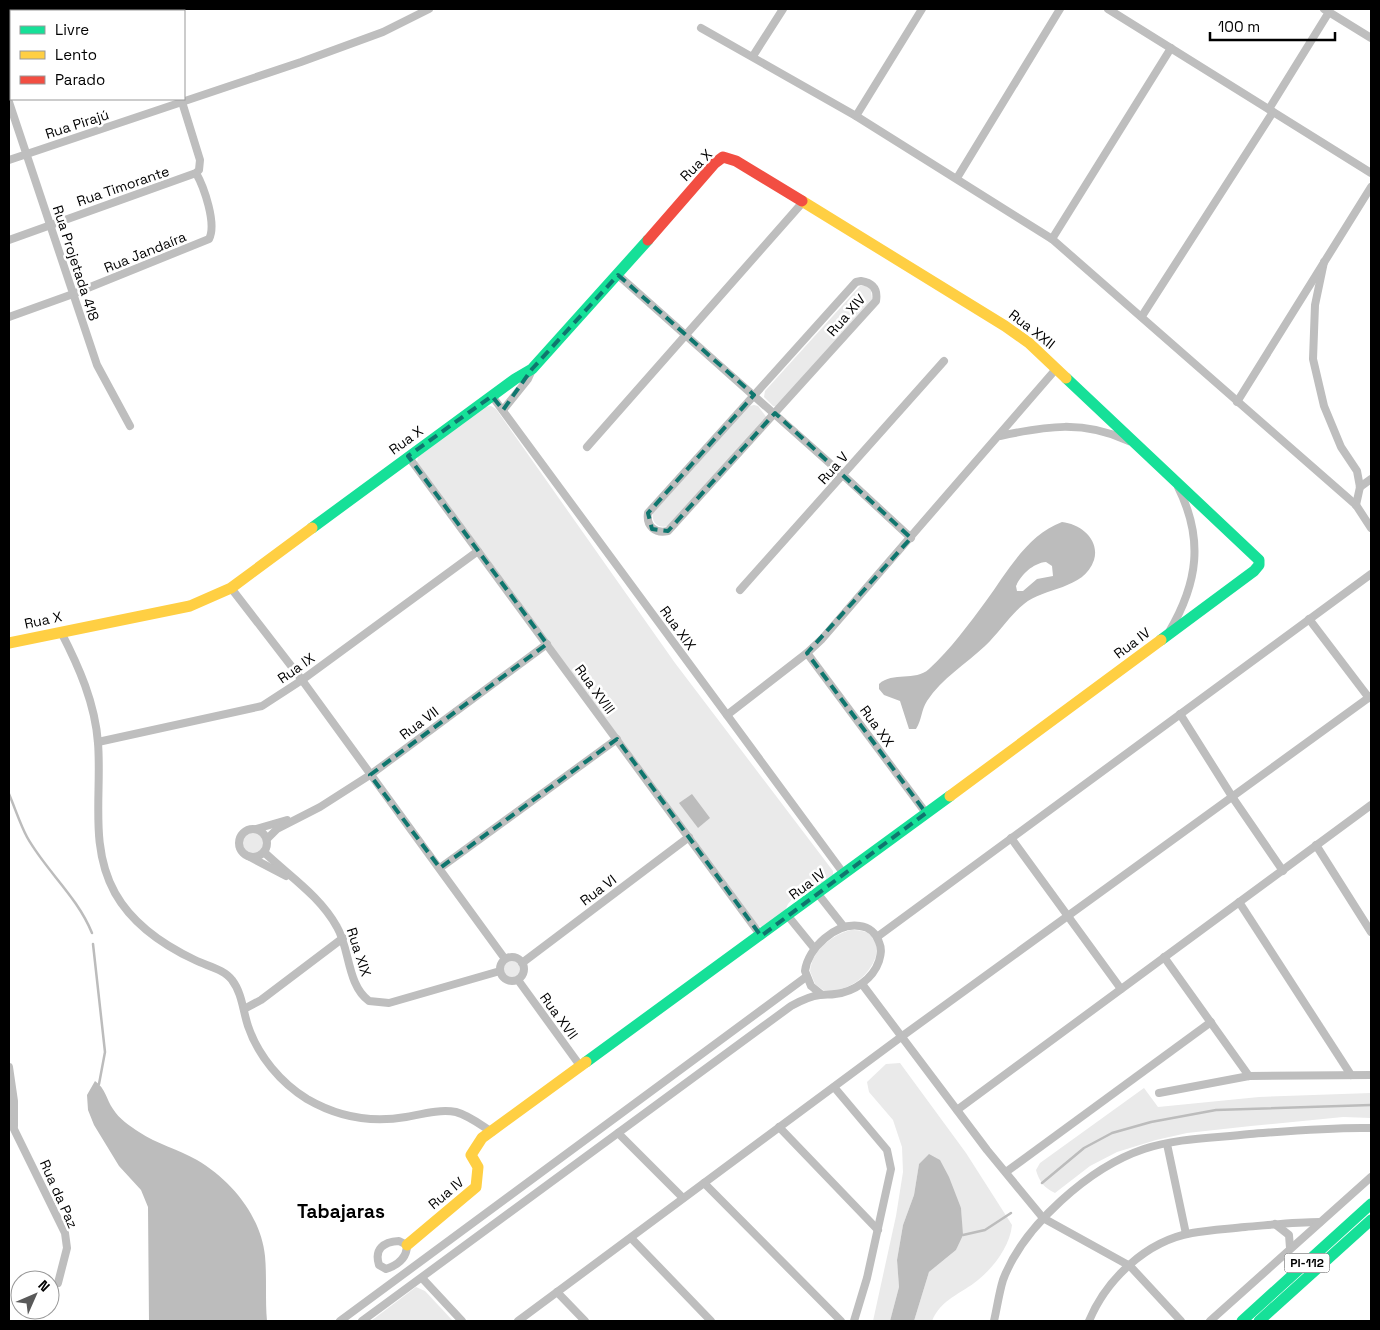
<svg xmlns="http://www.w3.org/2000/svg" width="1380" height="1330" font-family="'Space Grotesk',sans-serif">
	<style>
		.green { fill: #eaeaea }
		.water { fill: #bcbcbc; fill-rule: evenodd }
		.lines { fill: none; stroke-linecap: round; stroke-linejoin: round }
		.stream { stroke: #bcbcbc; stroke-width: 2.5 }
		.street { stroke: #bebebe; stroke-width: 8 }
		.fast { stroke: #16e098; stroke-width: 11 }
		.slow { stroke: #ffcf43; stroke-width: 11 }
		.jam { stroke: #f24e42; stroke-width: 11 }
		.marked { fill: none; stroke: #0f766e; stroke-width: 4; stroke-dasharray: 10 6; stroke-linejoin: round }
		.labels { text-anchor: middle; stroke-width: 5; stroke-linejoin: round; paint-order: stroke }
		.shield { fill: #fff; stroke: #4c4c4c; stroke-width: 1 }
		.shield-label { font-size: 12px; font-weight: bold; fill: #000 }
		.street-label { font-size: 14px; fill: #000; stroke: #fff }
		.district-label { font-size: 19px; font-weight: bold; fill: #000; stroke: #fff }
	</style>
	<rect width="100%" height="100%" fill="#fff"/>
	<g class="green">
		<polygon points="860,286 866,286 871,290 872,300 778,407 773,406 764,397 765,391"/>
		<path d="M754 405 758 406 767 418 668 526C659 529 651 523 653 513L750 406Z"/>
		<polygon points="491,406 496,409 675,663 833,871 833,876 813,893 803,893 794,897 788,904 784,913 764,928 757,925 417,462 418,457 485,407"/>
		<circle cx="253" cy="843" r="11"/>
		<path d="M851 930C901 928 871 996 823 990L815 984 810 971C812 950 832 935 851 930Z"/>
		<circle cx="512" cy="969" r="10"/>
		<path d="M900 1063 966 1153 1012 1225C1010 1246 994 1267 978 1280 961 1294 941 1299 932 1321H914L929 1272 956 1250 962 1235 961 1208 919 1164 914 1195 903 1225 897 1260 899 1287 890 1321H873L896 1216 903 1172 902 1147 893 1120 869 1092 867 1082 886 1064Z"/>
		<path d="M1144 1088 1158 1107 1259 1097 1371 1093V1118L1343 1117 1251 1126 1187 1133 1156 1140 1117 1152 1090 1166 1055 1193C1044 1188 1039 1181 1036 1170L1040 1163Z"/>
		<polygon points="416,1287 425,1291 453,1321 371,1321"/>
	</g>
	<g class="water">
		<path d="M1062 522C1081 524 1100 540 1094 560 1084 590 1044 587 1024 604 1009 616 999 633 985 646 966 664 942 678 927 701 921 710 922 720 916 729H909L900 701 884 695 879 689V684C893 671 915 682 929 669 950 650 969 624 986 601 1007 572 1027 535 1062 522ZM1046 562 1052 566 1053 576 1037 579 1023 591H1017L1016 586C1021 575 1033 563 1046 562Z"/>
		<polygon points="692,794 710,818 698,828 679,803"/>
		<path d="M95 1081C106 1089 106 1099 113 1109 119 1119 130 1126 139 1132 157 1144 178 1149 197 1160 231 1180 261 1216 265 1256 267 1278 265 1300 267 1321H149L148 1207 141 1190 119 1166 94 1125 88 1110 87 1095Z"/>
		<polygon points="929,1154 940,1160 949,1177 961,1208 963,1235 956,1250 929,1272 914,1321 890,1321 899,1287 897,1260 903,1225 914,1195 919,1164"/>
	</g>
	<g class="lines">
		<g class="stream">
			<path d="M9 794C15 808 20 824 27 837 46 871 77 896 92 933"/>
			<polyline points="93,944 105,1052 99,1084"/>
			<polyline points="1042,1183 1084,1148 1112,1133 1151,1122 1216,1110 1371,1105"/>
			<polyline points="963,1235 985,1230 1011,1213"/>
		</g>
		<g class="street">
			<polyline points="103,9 105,11"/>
			<polyline points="1108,9 1371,173"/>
			<polyline points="1324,9 1371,38"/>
			<polyline points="701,28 856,116 1052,239 1356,505 1371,528"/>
			<polyline points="753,56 783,9"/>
			<polyline points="9,82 11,81"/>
			<polyline points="9,102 97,365 130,426"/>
			<polyline points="1269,109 1329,12"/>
			<polyline points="856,116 922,9"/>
			<polyline points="9,160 301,62 383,32 429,9"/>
			<polyline points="957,178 1060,9"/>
			<polyline points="1052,239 1171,48"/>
			<polyline points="9,240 196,173 199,170 200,160 182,102"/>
			<polyline points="1324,262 1315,305 1313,359 1324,406 1341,447 1357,471 1360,487 1356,505"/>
			<polyline points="618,275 843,475 911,538"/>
			<path d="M861 281C873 283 878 289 876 301L668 531C655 534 646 526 648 513L856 282Z"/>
			<polyline points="1142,316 1273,112"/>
			<path d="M9 317 73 294 209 239C217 224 204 187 196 173"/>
			<polyline points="492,396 844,874"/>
			<polyline points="1237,402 1371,187"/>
			<polyline points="503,410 528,379 532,370"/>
			<path d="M1000 436C1047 426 1083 420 1129 441"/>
			<polyline points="587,447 803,202"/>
			<polyline points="408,456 761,936"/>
			<polyline points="1360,487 1371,479"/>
			<polyline points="231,588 302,680 505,959"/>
			<polyline points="740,590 944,361"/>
			<polyline points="1309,619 1369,698"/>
			<path d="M61 632C79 667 95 703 98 743 102 794 89 846 115 893 133 925 163 945 195 960 207 966 224 969 232 980 242 993 243 1011 248 1026 258 1056 281 1083 307 1099 338 1117 372 1123 406 1117 422 1114 440 1109 456 1112 468 1115 481 1125 492 1132"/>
			<path d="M1169 632C1198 583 1204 539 1178 487"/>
			<polyline points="807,653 926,813"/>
			<polyline points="1180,714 1233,798 1283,871"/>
			<polyline points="727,715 807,653 822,639 1056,369"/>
			<polyline points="98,742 262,706 302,680 478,551"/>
			<polyline points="256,829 287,820"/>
			<circle cx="253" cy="843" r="14"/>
			<polyline points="1011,838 1121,989"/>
			<polyline points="267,839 277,829 320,807 370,775 547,644"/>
			<polyline points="1316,845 1371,932"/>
			<path d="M264 852C289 876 320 896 337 927 350 949 347 985 369 1001L389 1003 500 971"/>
			<polyline points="250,857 286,876"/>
			<polyline points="440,868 617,739"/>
			<polyline points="818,894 844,927"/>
			<polyline points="1239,902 1351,1075"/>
			<polyline points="788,916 814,948"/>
			<polyline points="877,937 1371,574"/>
			<circle cx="512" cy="969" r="12"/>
			<polyline points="1164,957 1249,1076"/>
			<polyline points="522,963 689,837"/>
			<polyline points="518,980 581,1067"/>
			<polyline points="862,984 987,1150 1043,1218 1130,1266 1181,1321"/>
			<polyline points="244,1009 261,1000 343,938"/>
			<polyline points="9,1067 14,1101 14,1126"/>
			<polyline points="834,1087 887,1150 891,1169 867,1278 854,1321"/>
			<polyline points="1159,1093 1249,1076 1371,1075"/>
			<polyline points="957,1110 1371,805"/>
			<polyline points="9,1119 65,1233 67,1248 58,1283"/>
			<polyline points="779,1127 878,1230"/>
			<polyline points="618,1133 683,1198"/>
			<polyline points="1167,1144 1186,1234"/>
			<polyline points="1006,1172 1211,1022"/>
			<polyline points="704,1183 841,1321"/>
			<polyline points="1275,1224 1289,1235 1290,1248"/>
			<polyline points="631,1238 711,1321"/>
			<path d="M399 1241 407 1245C407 1258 398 1265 386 1269L379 1265C374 1249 383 1242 399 1241Z"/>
			<polyline points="422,1278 462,1321"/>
			<polyline points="557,1292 585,1321"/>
			<polyline points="340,1321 806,977"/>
			<path d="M362 1321 791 1006C800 1001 810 996 820 995 825 994 830 995 835 994 854 992 873 979 879 961 881 954 882 949 879 942 876 933 869 927 860 926 836 922 808 948 805 971L811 986 821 994"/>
			<polyline points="518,1321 901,1037 1371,696"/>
			<path d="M994 1321C997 1308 999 1293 1003 1280 1023 1226 1090 1167 1144 1149 1177 1138 1215 1138 1250 1134 1290 1131 1331 1127 1371 1128"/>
			<path d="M1089 1321C1106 1280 1146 1241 1192 1233 1209 1230 1227 1229 1245 1227 1270 1225 1295 1222 1320 1222"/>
			<polyline points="1210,1321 1371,1177"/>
		</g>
		<g class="fast">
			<polyline points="1066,378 1259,560 1259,565 1254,571 1161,640"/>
			<polyline points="312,528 515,379 532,369 648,240"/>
			<polyline points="586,1062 950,796"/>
			<polyline points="1242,1321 1371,1204"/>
			<polyline points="1259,1321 1371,1220"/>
		</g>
		<g class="slow">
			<polyline points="802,201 1005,326 1029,343 1066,378"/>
			<polyline points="9,643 190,606 231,588 312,528"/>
			<polyline points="950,796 1161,640"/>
			<polyline points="407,1245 476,1187 478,1167 471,1155 482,1138 586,1062"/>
		</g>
		<polyline class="jam" points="648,240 715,163 723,157 736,161 802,201"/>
	</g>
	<path class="marked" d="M618 275 754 395 648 513 652 529 668 531 775 413 911 538 807 653 926 813 761 936 617 739 440 868 370 775 547 644 408 456 492 396 503 410 532 369Z"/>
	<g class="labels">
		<rect class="shield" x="1284.5" y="1253.5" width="45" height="19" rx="4"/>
		<g class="shield-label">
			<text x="1307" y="1267">PI-112</text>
		</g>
		<g class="street-label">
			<text transform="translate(77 124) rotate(-18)" y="5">Rua Pirajú</text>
			<text transform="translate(696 165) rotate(-45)" y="5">Rua X</text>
			<text transform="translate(123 186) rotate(-19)" y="5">Rua Timorante</text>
			<text transform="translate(145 252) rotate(-22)" y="5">Rua Jandaíra</text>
			<text transform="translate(76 263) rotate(72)" y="5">Rua Projetada 418</text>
			<text transform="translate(846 315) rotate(-49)" y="5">Rua XIV</text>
			<text transform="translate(1032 329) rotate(38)" y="5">Rua XXII</text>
			<text transform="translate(406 440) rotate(-36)" y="5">Rua X</text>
			<text transform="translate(833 468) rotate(-48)" y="5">Rua V</text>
			<text transform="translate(43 620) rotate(-12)" y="5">Rua X</text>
			<text transform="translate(678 628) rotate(54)" y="5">Rua XIX</text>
			<text transform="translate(1132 643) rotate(-37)" y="5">Rua IV</text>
			<text transform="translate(296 668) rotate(-35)" y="5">Rua IX</text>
			<text transform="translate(595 689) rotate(54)" y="5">Rua XVIII</text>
			<text transform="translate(419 723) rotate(-37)" y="5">Rua VII</text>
			<text transform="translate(877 726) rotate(54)" y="5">Rua XX</text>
			<text transform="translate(807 884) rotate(-37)" y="5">Rua IV</text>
			<text transform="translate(598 890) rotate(-37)" y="5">Rua VI</text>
			<text transform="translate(359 952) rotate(72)" y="5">Rua XIX</text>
			<text transform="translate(559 1016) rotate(54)" y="5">Rua XVII</text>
			<text transform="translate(446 1193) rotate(-40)" y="5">Rua IV</text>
			<text transform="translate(59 1194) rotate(66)" y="5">Rua da Paz</text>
		</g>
		<g class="district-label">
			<text x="341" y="1218">Tabajaras</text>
		</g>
	</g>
	<rect width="1380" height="1330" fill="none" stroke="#000000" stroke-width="20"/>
	<rect x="10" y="10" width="175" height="90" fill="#ffffff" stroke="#999999"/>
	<rect x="20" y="26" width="25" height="8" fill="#16e098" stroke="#999999"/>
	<text x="55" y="35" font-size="15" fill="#000000">Livre</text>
	<rect x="20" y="51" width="25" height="8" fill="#ffcf43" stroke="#999999"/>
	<text x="55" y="60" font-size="15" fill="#000000">Lento</text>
	<rect x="20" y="76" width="25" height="8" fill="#f24e42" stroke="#999999"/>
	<text x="55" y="85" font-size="15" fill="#000000">Parado</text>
	<g transform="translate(35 1295) rotate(45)"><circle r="24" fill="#ffffff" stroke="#999999"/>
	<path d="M0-4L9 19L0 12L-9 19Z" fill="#595959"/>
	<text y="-8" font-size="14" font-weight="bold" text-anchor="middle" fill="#000000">N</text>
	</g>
	<path d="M1210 32v8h125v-8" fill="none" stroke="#000000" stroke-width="2.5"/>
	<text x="1218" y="32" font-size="15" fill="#000000" stroke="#ffffff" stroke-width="4" paint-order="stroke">100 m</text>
</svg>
